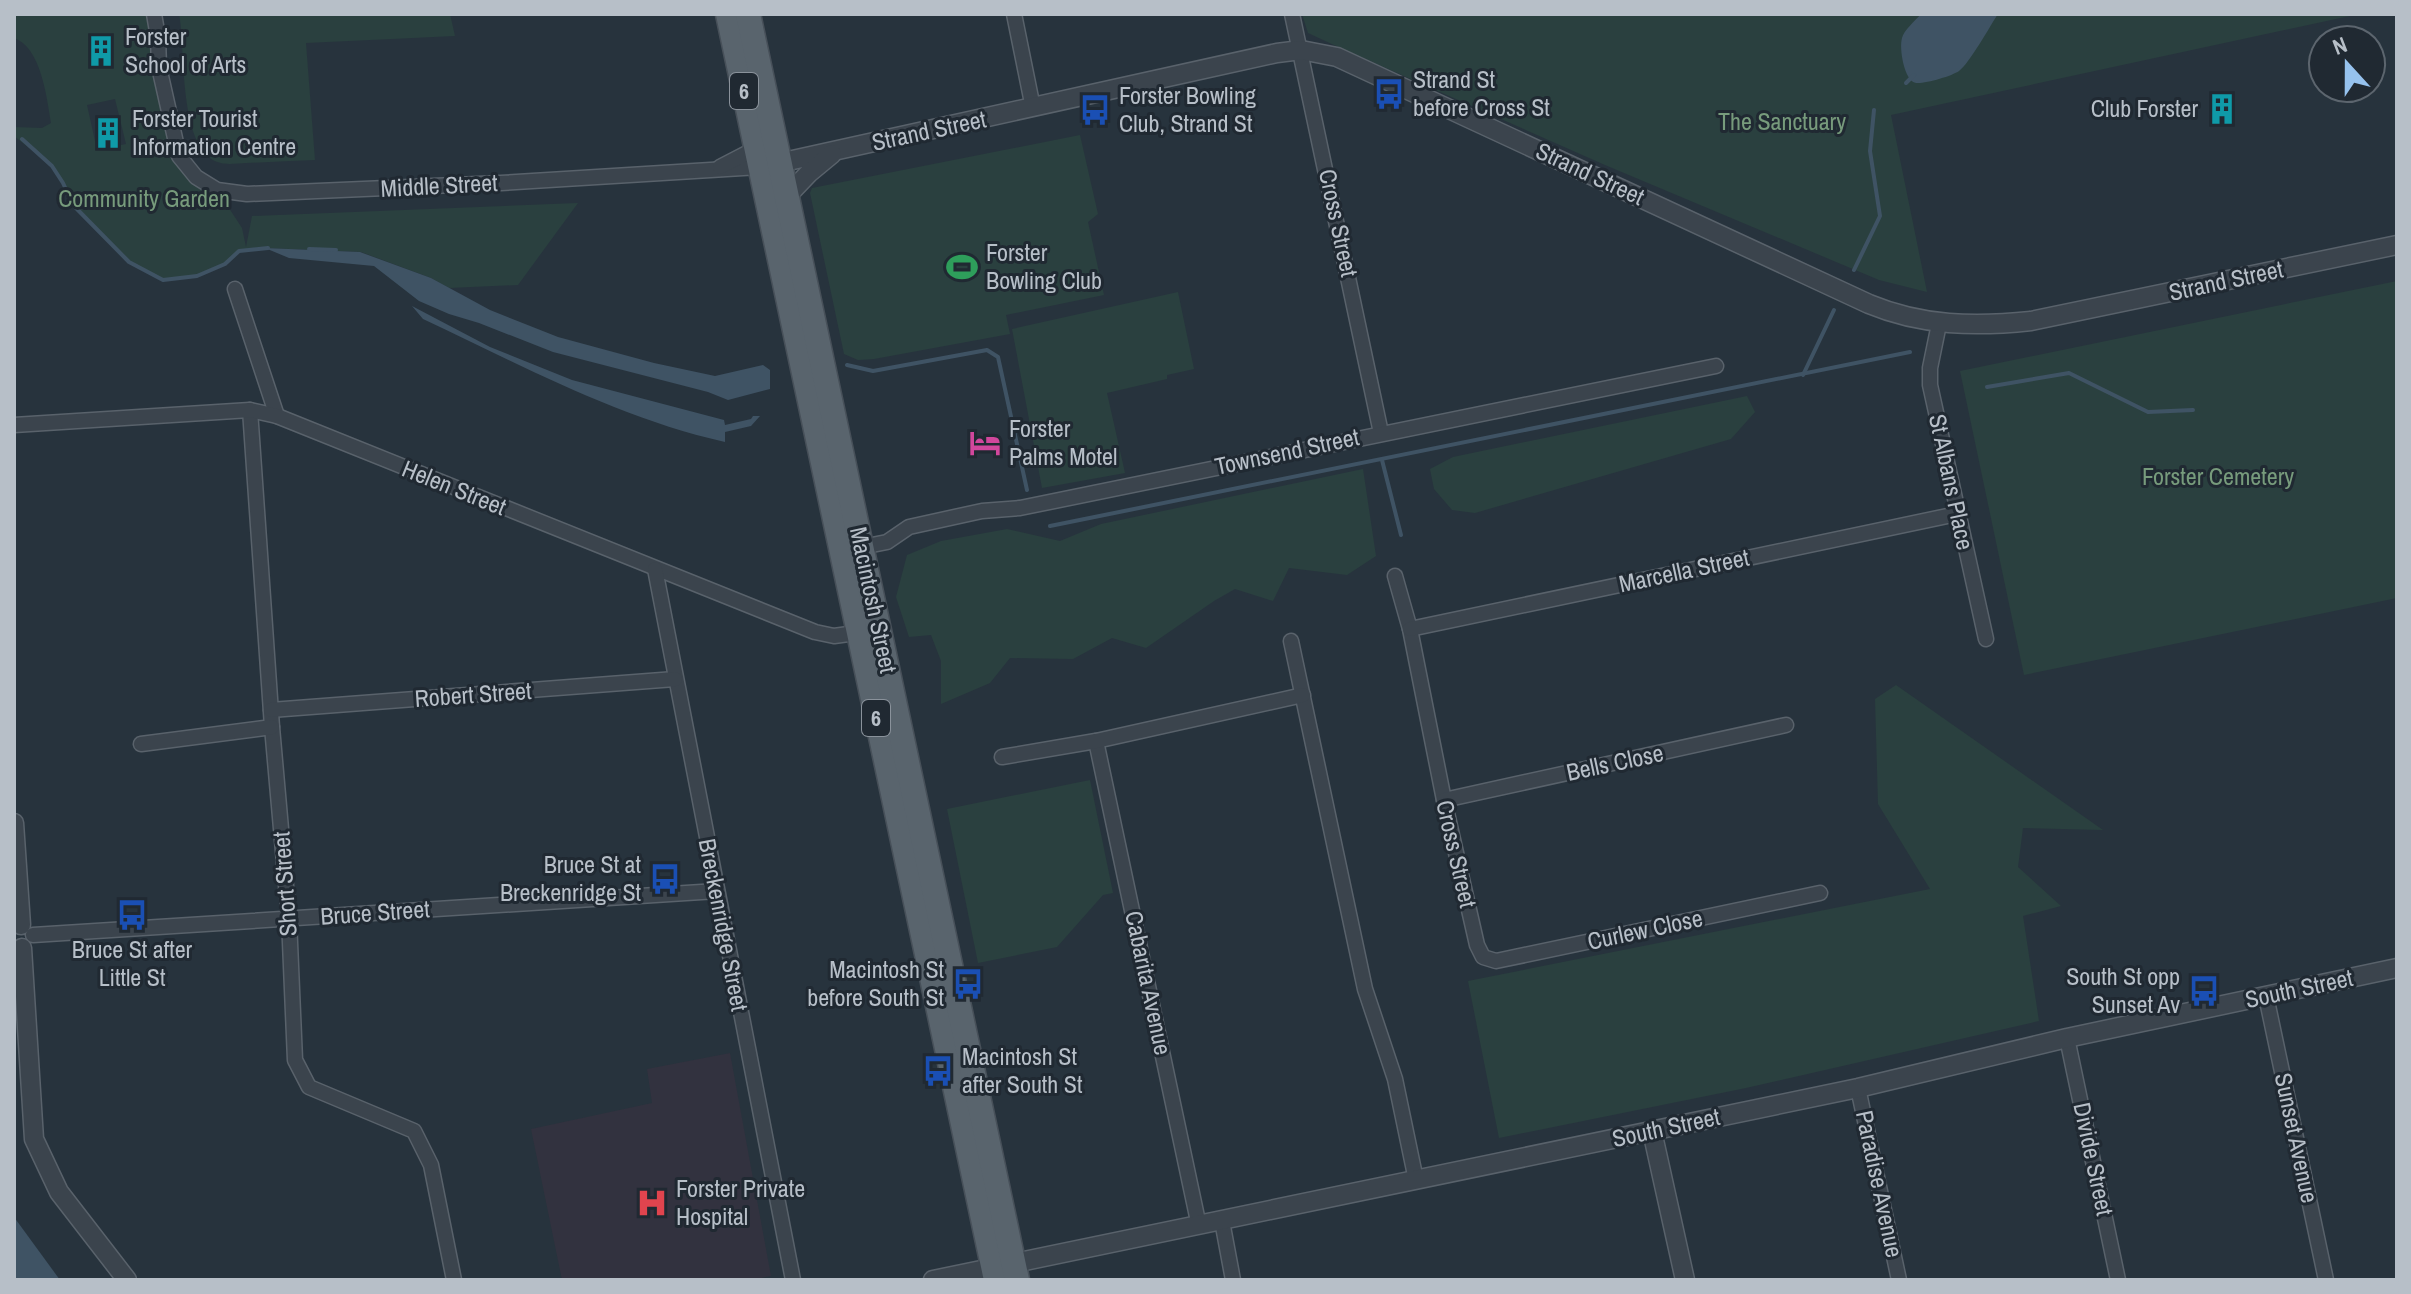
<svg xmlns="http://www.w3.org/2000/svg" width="2411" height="1294" font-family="'Archivo Narrow',sans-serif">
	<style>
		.medical { fill: #32323f }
		.green { fill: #2a403f; fill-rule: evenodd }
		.water { fill: #3f5364 }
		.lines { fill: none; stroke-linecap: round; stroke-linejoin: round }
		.stream { stroke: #3f5364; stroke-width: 4 }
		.minor-casing { stroke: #59626b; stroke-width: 17 }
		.tertiary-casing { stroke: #59626b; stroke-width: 21 }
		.primary-casing { stroke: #475059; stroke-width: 27 }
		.minor { stroke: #3b444d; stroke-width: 14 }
		.tertiary { stroke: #3b444d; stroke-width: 18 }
		.primary { stroke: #59646d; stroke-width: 24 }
		.labels { text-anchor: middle; stroke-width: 6; stroke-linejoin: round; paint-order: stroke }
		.shield { fill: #202932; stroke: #8a929b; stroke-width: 2 }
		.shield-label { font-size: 22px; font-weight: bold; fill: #b7bfc8 }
		.poi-label { font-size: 24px; fill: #b7bfc8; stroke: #202932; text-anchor: start }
		.park-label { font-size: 24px; fill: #779b7c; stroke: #202932 }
		.street-label { font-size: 24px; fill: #b7bfc8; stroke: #202932 }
	</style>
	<rect width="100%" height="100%" fill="#27333d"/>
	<polygon class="medical" points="730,1053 771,1276 751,1280 562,1280 531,1129 652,1103 647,1069"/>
	<g class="green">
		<path d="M14 14H154L179 156 217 190 242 228 246 247 252 216 578 203 518 285 449 288 431 278 361 252 265 248 239 251 225 264 197 276 163 280 129 262 73 205 63 183 52 166 14 136V127L42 128 51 123C47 98 41 47 14 38ZM115 99 126 144 97 150 87 105Z"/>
		<path d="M179 14H450L455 36 306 43 315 160C292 161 269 162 246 163 239 163 228 165 221 163 177 154 186 47 179 14Z"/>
		<polygon points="1302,14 2359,14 1891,115 1927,292 1879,280 1605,165 1334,45 1308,33"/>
		<polygon points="1080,135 1098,214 1088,222 1104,295 1006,315 1010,334 874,359 858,360 844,354 810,193 812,188"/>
		<polygon points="2397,281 2397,598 2024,675 1960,371"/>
		<polygon points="1178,292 1194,369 1167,375 1167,379 1107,393 1125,473 1042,488 1012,329"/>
		<polygon points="1747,396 1755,412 1731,439 1475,513 1452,510 1434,489 1430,469 1453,457"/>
		<polygon points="1363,469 1376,556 1347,575 1289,568 1273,601 1235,589 1214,601 1146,648 1112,638 1073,659 1010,658 990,683 941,704 941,661 931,635 909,637 896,597 907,555 941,541 1007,529 1060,541 1101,524"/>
		<polygon points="1896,685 2103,830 2023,828 2018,867 2061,906 2023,916 2039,1021 1746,1088 1499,1138 1468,981 1930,889 1878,804 1875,699"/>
		<polygon points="1090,780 1113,893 1103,895 1057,947 978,963 947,809"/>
	</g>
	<g class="water">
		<path d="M1921 14H1998C1990 26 1969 64 1959 71 1952 76 1925 84 1916 83 1904 81 1899 48 1902 38 1904 30 1915 21 1921 14Z"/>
		<polygon points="265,248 360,252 431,278 490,310 558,337 654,363 715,376 763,365 770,370 770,389 728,400 708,392 553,352 479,323 449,314 419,301 374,266 289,258"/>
		<path d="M412 306 490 347 572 380 724 420 725 425 751 419 753 416H760L751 426 725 432V442C618 418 521 365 423 319Z"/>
		<polygon points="14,1217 60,1280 14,1280"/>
	</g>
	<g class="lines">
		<g class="stream">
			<polyline points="1906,83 1914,75"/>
			<polyline points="22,139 52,166 63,183 73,205 129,262 163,280 197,276 225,264 239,251 268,248"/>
			<polyline points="309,249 336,250"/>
			<polyline points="1854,270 1880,216 1870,151 1874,110"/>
			<polyline points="847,365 873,371 987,350 998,357 1027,490"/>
			<polyline points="1803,375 1834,310"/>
			<polyline points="1987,387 2069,373 2148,412 2193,410"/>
			<polyline points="1382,460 1401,535"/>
			<polyline points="1050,526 1910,352"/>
		</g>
		<defs>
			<g id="minor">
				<polyline points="154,14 158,37 159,67 179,156 196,177 217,190 247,194 501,183 759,167"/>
				<polyline points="1014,14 1033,108"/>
				<polyline points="1292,14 1381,433"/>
				<polyline points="720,167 747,153 754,146"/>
				<polyline points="235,289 277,416"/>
				<polyline points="1939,324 1930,368 1930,385 1986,639"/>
				<polyline points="250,410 272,727 289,919 295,1060 309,1087 414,1131 431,1165 454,1280"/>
				<polyline points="14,425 250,410 277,416 815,632 834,636 863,632"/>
				<polyline points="862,547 887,542 909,527 982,511 1020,508 1716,366"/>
				<polyline points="655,569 793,1280"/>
				<polyline points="1395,576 1410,629 1444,800 1477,945 1483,957 1496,961 1820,893"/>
				<polyline points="1410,629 1957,514"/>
				<polyline points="1291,641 1365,989 1395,1079 1416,1180"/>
				<polyline points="271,710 675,679"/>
				<polyline points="1096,741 1199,1226"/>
				<polyline points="141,744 272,727"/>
				<polyline points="1002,757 1096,741 1303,695"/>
				<polyline points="1444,800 1786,725"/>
				<polyline points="33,935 717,891"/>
				<polyline points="2266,996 2326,1280"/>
				<polyline points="2067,1038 2118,1280"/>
				<polyline points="1858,1088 1899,1280"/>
				<polyline points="1222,1221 1233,1280"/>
			</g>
			<g id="tertiary">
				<path d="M770 165 1277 53 1301 50 1337 57 1869 304C1922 326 1975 327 2031 321L2397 245"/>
				<polyline points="788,195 809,173 832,154"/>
				<polyline points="14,823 21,925"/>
				<polyline points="22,948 34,1139 59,1192 127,1280"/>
				<polyline points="1652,1131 1685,1280"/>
				<polyline points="933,1280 1858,1088 2067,1038 2397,968"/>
			</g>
			<g id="primary">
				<polyline points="728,14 996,1280"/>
				<polyline points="748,14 1017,1280"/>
			</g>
		</defs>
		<use href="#minor" class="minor-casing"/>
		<use href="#tertiary" class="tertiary-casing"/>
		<use href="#primary" class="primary-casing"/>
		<use href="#minor" class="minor"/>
		<use href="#tertiary" class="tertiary"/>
		<use href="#primary" class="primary"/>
	</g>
	<defs>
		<symbol id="building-bare" viewBox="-9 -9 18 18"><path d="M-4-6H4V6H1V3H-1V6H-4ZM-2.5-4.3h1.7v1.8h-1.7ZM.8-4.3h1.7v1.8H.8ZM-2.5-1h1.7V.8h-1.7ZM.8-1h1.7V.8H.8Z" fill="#0f9aa8" stroke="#202932" stroke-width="2.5" paint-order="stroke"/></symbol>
		<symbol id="bus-bare" viewBox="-9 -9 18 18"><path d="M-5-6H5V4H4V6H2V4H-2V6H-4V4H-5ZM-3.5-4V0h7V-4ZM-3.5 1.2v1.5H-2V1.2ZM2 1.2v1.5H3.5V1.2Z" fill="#1a4fb4" stroke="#202932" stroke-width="2.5" paint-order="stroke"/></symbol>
		<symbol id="stadium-bare" viewBox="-9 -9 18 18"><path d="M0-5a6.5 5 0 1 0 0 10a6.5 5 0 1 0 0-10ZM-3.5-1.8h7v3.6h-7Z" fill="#2e9e5b" stroke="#202932" stroke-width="2.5" paint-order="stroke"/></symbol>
		<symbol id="hotel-bare" viewBox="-9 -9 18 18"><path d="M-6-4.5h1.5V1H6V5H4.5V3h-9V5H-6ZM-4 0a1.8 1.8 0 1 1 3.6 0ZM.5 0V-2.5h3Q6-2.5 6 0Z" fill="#d1479c" stroke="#202932" stroke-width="2.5" paint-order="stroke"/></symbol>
		<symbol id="hospital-bare" viewBox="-9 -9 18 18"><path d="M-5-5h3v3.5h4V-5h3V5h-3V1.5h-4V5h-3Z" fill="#e0444e" stroke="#202932" stroke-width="2.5" paint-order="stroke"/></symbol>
	</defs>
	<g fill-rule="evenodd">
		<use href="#building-bare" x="79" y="29" width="44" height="44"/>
		<use href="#bus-bare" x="1367" y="72" width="44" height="44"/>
		<use href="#building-bare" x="2200" y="87" width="44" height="44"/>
		<use href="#bus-bare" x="1073" y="88" width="44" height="44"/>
		<use href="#building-bare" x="86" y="111" width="44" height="44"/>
		<use href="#stadium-bare" x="940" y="245" width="44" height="44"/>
		<use href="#hotel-bare" x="963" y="421" width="44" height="44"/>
		<use href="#bus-bare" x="643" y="857" width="44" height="44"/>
		<use href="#bus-bare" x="110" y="893" width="44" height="44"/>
		<use href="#bus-bare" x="946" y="962" width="44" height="44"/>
		<use href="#bus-bare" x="2182" y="969" width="44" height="44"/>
		<use href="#bus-bare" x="916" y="1049" width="44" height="44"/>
		<use href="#hospital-bare" x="630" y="1181" width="44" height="44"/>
	</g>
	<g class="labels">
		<g class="shield">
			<rect x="730" y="73" width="28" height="36" rx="6"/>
			<rect x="862" y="700" width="28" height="36" rx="6"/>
		</g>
		<g class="shield-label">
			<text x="744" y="99">6</text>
			<text x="876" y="726">6</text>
		</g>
		<g class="poi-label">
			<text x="125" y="45">Forster<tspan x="125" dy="28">School of Arts</tspan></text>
			<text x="1413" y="88">Strand St<tspan x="1413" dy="28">before Cross St</tspan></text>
			<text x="1119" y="104">Forster Bowling<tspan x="1119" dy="28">Club, Strand St</tspan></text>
			<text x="2198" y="117" text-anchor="end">Club Forster</text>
			<text x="132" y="127">Forster Tourist<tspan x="132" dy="28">Information Centre</tspan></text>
			<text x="986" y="261">Forster<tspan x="986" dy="28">Bowling Club</tspan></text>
			<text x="1009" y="437">Forster<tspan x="1009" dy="28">Palms Motel</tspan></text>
			<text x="641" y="873" text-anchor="end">Bruce St at<tspan x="641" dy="28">Breckenridge St</tspan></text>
			<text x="132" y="958" text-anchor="middle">Bruce St after<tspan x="132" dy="28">Little St</tspan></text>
			<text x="944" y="978" text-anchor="end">Macintosh St<tspan x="944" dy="28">before South St</tspan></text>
			<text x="2180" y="985" text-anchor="end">South St opp<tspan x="2180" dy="28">Sunset Av</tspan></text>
			<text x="962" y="1065">Macintosh St<tspan x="962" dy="28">after South St</tspan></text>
			<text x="676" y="1197">Forster Private<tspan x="676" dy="28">Hospital</tspan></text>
		</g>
		<g class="park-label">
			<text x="1782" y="130">The Sanctuary</text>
			<text x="144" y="207">Community Garden</text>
			<text x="2218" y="485">Forster Cemetery</text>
		</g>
		<g class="street-label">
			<text transform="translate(929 131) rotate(-12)" y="8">Strand Street</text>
			<text transform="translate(1590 174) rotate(25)" y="8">Strand Street</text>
			<text transform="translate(439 186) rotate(-3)" y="8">Middle Street</text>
			<text transform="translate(1338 223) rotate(78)" y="8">Cross Street</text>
			<text transform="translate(2226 281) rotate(-12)" y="8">Strand Street</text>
			<text transform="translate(1287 452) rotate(-12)" y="8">Townsend Street</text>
			<text transform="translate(1951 482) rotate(78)" y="8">St Albans Place</text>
			<text transform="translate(454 488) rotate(22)" y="8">Helen Street</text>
			<text transform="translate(1684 571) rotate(-12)" y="8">Marcella Street</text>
			<text transform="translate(873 600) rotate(78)" y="8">Macintosh Street</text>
			<text transform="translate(473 695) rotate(-4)" y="8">Robert Street</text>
			<text transform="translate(1615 763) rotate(-12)" y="8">Bells Close</text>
			<text transform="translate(1456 854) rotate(77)" y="8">Cross Street</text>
			<text transform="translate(285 884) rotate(-94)" y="8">Short Street</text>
			<text transform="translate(375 913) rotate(-4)" y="8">Bruce Street</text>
			<text transform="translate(723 925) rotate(79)" y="8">Breckenridge Street</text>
			<text transform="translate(1645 930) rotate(-12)" y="8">Curlew Close</text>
			<text transform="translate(1148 983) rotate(78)" y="8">Cabarita Avenue</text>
			<text transform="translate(2299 989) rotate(-12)" y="8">South Street</text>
			<text transform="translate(1666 1128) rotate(-12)" y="8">South Street</text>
			<text transform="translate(2296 1138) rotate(78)" y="8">Sunset Avenue</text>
			<text transform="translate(2093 1159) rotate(78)" y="8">Divide Street</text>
			<text transform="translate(1879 1184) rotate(78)" y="8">Paradise Avenue</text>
		</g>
	</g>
	<rect width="2411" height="1294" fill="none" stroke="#b7bfc8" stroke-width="32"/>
	<g transform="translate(2347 64) rotate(339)"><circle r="38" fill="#202932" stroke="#5c656e" stroke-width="2"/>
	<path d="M0-6L14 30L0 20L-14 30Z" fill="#96c2ee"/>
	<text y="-12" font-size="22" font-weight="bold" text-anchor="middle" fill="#b7bfc8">N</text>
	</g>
</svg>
